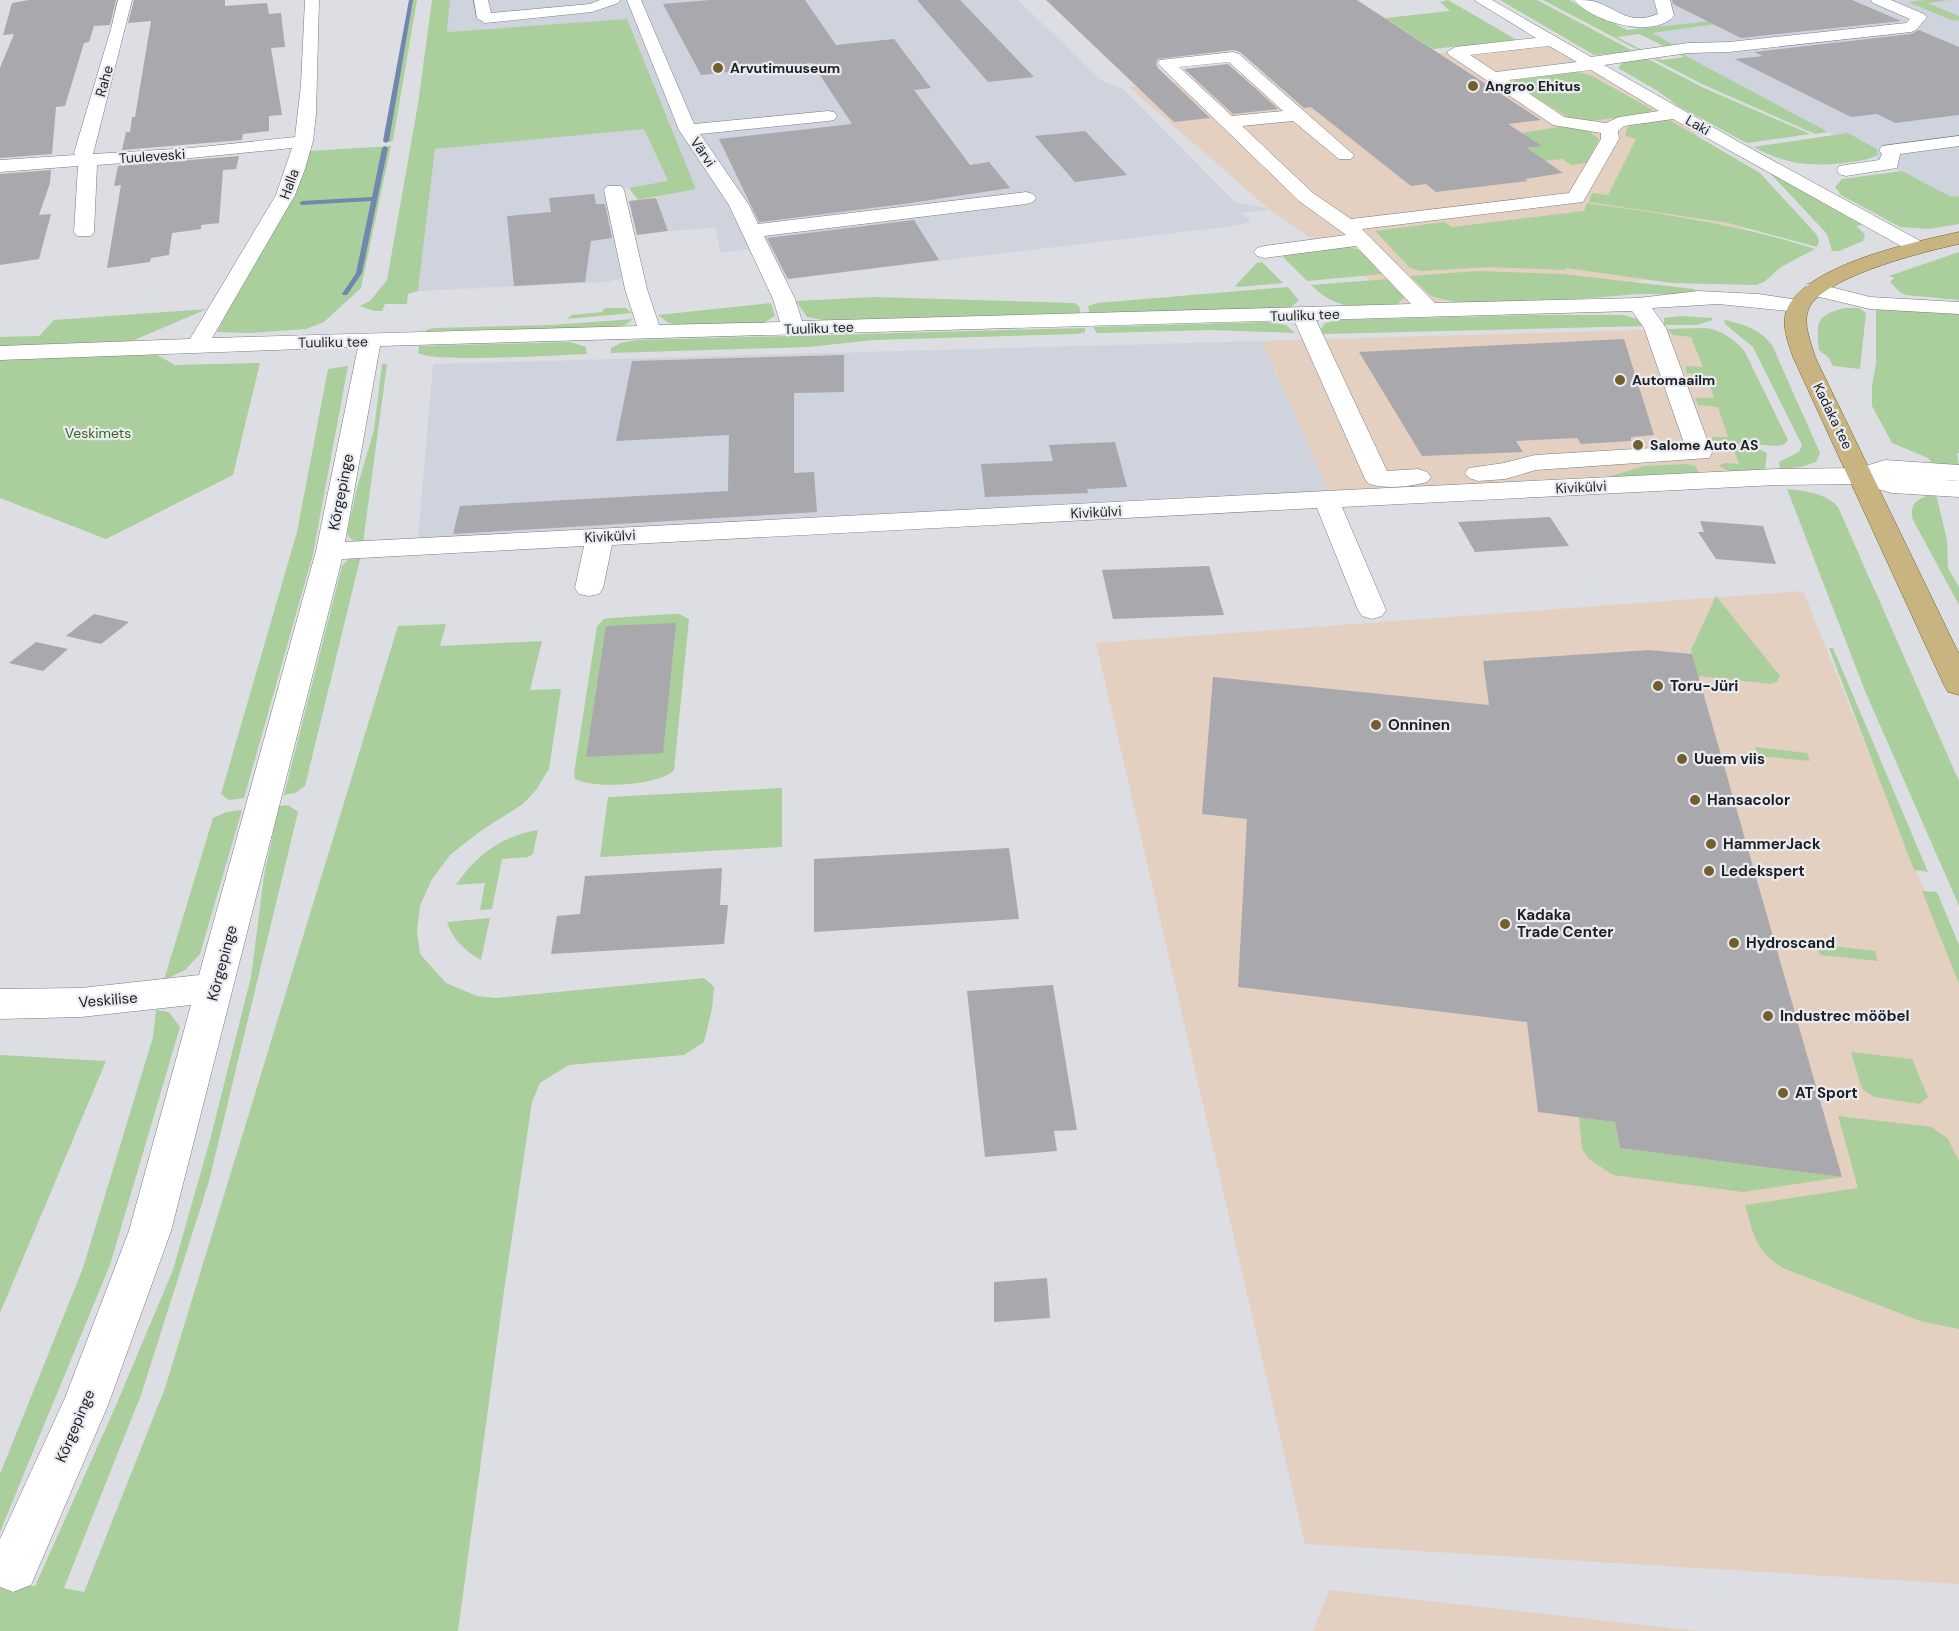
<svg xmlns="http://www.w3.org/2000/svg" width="1959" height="1631" font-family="'DM Sans',sans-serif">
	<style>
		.commercial { fill: #e4d0c1 }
		.built { fill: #ced3de }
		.green { fill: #abcf9c }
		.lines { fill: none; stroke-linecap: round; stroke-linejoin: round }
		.stream { fill: #7187ae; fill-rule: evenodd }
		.building { fill: #a8a8ad }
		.minor-casing { stroke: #797b7f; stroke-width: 1 }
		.major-casing { stroke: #755f29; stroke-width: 1 }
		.minor { fill: #fff; fill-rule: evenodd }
		.major { fill: #c8b481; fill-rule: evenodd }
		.poi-dot { fill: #755e2e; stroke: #e9ebf0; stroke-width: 2 }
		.labels { text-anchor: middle; stroke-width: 4.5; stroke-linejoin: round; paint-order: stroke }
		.far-poi-label { font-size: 14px; font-weight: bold; fill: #1e1f21; stroke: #e9ebf0; text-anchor: start }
		.far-street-label { font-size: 14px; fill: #1e1f21; stroke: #e9ebf0 }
		.far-park-label { font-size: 14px; fill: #36661d; stroke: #e9ebf0 }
		.street-label { font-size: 15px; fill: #1e1f21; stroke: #e9ebf0 }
		.poi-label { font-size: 15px; font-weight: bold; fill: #1e1f21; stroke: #e9ebf0; text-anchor: start }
	</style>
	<rect width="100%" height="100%" fill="#dcdee3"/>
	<g class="commercial">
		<polygon points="1544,42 1675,118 1720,153 1748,195 1745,231 1677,272 1615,287 1558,294 1404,304 1269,209 1129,87"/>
		<polygon points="1703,328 1757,471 1329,493 1262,341"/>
		<polygon points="1803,591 1959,976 1959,1584 1305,1544 1096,643"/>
		<polygon points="1329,1590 1696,1631 1313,1631"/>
	</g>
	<g class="built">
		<polygon points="450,0 1018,0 1102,81 1123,89 1235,202 1269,209 1242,213 1251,222 1225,227 785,279 774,254 753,256 748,249 721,253 715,228 668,231 656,198 674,192 696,189 627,19 447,32"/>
		<polygon points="1580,0 1959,0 1959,202 1828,132"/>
		<polygon points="644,129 668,182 606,192 622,278 607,282 418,291 435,149"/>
		<polygon points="1262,341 1329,493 418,539 433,364"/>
	</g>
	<g class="green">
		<polygon points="411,0 417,0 393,140 391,142 386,141"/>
		<polygon points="432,0 450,0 447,32 627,19 696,189 638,200 629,188 668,181 644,129 435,149 418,291 408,294 407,304 385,304 382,311 374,311 360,306 370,301 387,280 418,104"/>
		<polygon points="1448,0 1517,40 1433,49 1385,18 1450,11 1440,2"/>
		<polygon points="1500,0 1537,0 1635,52 1594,55"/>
		<polygon points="1543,0 1569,0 1627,30 1833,8 1652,33 1674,45 1666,47 1639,34 1617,37 1644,51 1640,51"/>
		<polygon points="1925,0 1950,0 1927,3 1959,16 1959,20 1954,21 1908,2"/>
		<polygon points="1688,52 1684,55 1828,132 1815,134 1702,84 1650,57 1662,60 1684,57 1677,53"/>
		<polygon points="1644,57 1704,88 1810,134 1748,143 1743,141 1678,106 1658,91 1618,68 1623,62"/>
		<polygon points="1570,70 1592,76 1653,110 1642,115 1590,121 1569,118 1518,86 1512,79"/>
		<polygon points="1668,119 1760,173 1817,235 1819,241 1817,247 1728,223 1589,202 1592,193 1608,195 1636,139 1625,136 1627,128 1634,123"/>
		<polygon points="1564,126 1589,131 1599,139 1587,163 1571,165 1562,159 1545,161 1527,148 1541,146 1521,133"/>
		<path d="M1848 133 1877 149V155C1867 161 1855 161 1844 163 1806 167 1787 164 1753 147Z"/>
		<polygon points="391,146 361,288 324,322 306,329 250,333 217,332 310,151"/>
		<polygon points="1902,171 1951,197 1959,196 1959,224 1928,229 1900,227 1841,195 1835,187 1842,179"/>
		<polygon points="1769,172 1862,225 1856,226 1865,234 1863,241 1839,251 1832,251 1827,234"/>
		<path d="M1587 203C1665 214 1741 225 1815 249L1781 267 1764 282 1756 285 1671 283 1566 268 1565 270 1490 267 1421 271 1410 268 1375 231 1444 222 1452 227 1584 211Z"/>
		<polygon points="1347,246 1359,250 1383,274 1307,281 1283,257 1283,255"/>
		<polygon points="1959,252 1959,300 1906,295 1901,293 1890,282 1894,278 1889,276"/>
		<polygon points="1262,262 1283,283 1240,287 1235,286 1257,263"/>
		<polygon points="1477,271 1562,274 1694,289 1704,294 1637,294 1557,301 1461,304 1431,296 1410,276"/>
		<path d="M1388 279 1404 297 1397 305C1360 306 1340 313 1311 285Z"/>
		<polygon points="1288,287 1299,300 1291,307 1284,309 1090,315 1088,306 1097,303"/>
		<polygon points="874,297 1074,303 1079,306 1081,316 834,322 807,317 796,301"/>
		<polygon points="771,303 775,316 761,324 677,326 667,322 658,315"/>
		<polygon points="605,308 626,308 632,313 567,319 572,315 602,312"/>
		<path d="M1845 308H1859L1866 313 1860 369 1833 366 1829 358 1819 350C1816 322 1816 315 1845 308Z"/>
		<polygon points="1878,308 1959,314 1959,453 1957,453 1959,467 1932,463 1928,458 1892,443 1872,406 1872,386 1876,363 1876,310"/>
		<polygon points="207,309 132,341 175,365 260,363 233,475 106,539 0,498 0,337 39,336 54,320"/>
		<polygon points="1532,315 1623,315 1637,319 1645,326 1323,334 1321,329 1325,323 1338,320"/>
		<polygon points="1681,316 1712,318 1713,320 1697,325 1664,325 1664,318"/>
		<polygon points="633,319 625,325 617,327 426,334 426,330 433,328 552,325"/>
		<path d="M1724 320C1743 324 1760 329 1772 345L1820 453 1816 462 1801 467 1780 469 1779 462 1799 452 1802 445 1753 347 1726 325Z"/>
		<polygon points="1267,322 1286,325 1295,333 1210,330 1101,333 1097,333 1093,327"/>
		<polygon points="1085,328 1085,332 1077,334 874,340 809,347 611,353 611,348 621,343 636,340"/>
		<path d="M1706 328C1723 331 1734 339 1745 352L1788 440 1785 444 1777 446 1710 441 1713 437H1728L1718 407 1698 405 1695 398H1714L1707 376 1686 373V366L1703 367 1691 337 1673 335 1667 329Z"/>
		<path d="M570 342 586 347 587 354C560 355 434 363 418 353L419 346Z"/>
		<path d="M382 364H387L363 543C355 542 351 541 347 533L357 488 374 430Z"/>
		<polygon points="348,366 313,554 244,798 229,800 221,794 297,532 328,369"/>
		<path d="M1733 448 1759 449 1767 453 1765 470C1750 471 1730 477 1719 465L1725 463 1739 464Z"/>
		<polygon points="1686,464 1695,466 1699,473 1413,487 1608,477 1644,466"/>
		<path d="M1787 489C1806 491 1825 493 1838 507L1959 781V906L1865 691Z"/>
		<path d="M1936 494 1947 540 1948 568 1959 587V605L1913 520C1908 502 1920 497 1936 494Z"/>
		<polygon points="361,555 305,786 295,793 284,795 342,566 348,559"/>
		<polygon points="1716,596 1780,676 1777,682 1771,684 1698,676 1691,650"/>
		<path d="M671 614H679L689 619 674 770C660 786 593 789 575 779L574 773 597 626 604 619 611 618Z"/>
		<polygon points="446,624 440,646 542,641 530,690 561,689 549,769 536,790 523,804 482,830 451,854 432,879 420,906 417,931 420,954 446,983 477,996 496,998 704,978 714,987 712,1009 704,1042 684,1055 569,1065 540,1083 532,1102 504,1291 458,1631 0,1631 0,1586 35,1586 114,1410 173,1270 210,1140 251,977 264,876 279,806 288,805 298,812 209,1181 141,1395 64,1588 84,1592 165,1388 398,626"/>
		<polygon points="1829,648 1833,648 1928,872 1914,870"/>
		<polygon points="1755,747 1807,753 1810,761 1758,756"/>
		<polygon points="782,788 782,847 600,857 608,797"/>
		<polygon points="242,810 200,954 185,970 164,980 213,818 226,812"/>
		<path d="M538 830 533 854 528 857 502 859 492 909 480 910 485 883 456 885C476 855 502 836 538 830Z"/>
		<polygon points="1922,891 1937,892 1959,945 1959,984"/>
		<path d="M490 918 481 960C465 951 453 940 447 922Z"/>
		<polygon points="1816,944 1875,951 1878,961 1820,955"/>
		<polygon points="156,1010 169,1012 180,1027 110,1265 0,1532 0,1474 83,1268 153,1037"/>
		<polygon points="1851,1052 1912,1059 1928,1097 1920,1104 1874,1097 1862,1089"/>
		<polygon points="0,1055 106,1061 0,1313"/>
		<path d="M1838 1116 1932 1127 1948 1139 1959 1161V1329L1920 1321 1785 1269C1755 1251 1754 1236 1745 1205L1858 1188Z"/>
		<polygon points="1579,1117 1615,1122 1620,1148 1842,1177 1743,1192 1613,1175 1589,1159 1582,1149"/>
	</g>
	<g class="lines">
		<g class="stream">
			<polygon points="409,0 413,0 389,141 386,143 383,141"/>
			<polygon points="385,146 388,148 362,273 347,295 343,295 342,294 356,273 371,201 302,205 299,203 302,201 372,197 382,148"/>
		</g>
	</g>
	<g class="building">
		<polygon points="29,0 116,0 110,25 94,26 89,42 84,43 65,106 56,107 52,154 0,158 0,68 14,34 3,35 12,3"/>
		<polygon points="134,0 225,0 225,6 267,3 269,14 281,13 285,47 271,48 282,115 269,116 269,131 243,134 242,140 122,150 126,132 130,132 132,117 135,117 151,21 128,23"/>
		<polygon points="710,0 805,0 836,45 894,39 931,88 914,90 970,165 989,162 1010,188 904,204 759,222 719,139 852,124 812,63 701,75 663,4"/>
		<polygon points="917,0 960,0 1034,77 988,82"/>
		<polygon points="1046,0 1357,0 1541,120 1508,124 1542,146 1527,148 1563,173 1525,179 1528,181 1436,192 1426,184 1411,186 1311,107 1304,108 1240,52 1234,50 1158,59 1156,64 1158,68 1210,118 1174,122"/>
		<polygon points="1672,0 1852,0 1901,21 1741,38 1673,4"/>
		<polygon points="1919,30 1959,47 1959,115 1895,123 1877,114 1851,117 1735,59 1763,56 1754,52 1911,34"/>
		<polygon points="1228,64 1278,109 1233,114 1184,69"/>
		<polygon points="1085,131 1127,175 1075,182 1035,136"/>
		<polygon points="239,156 236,169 223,170 219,223 201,225 201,229 172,233 169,255 151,258 150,262 107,268 121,185 114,186 118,166"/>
		<polygon points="51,170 50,183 39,215 51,214 39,259 0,265 0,174"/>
		<polygon points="594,194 596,204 605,204 612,238 591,241 585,282 514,286 507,216 551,212 549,198"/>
		<polygon points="656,198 668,231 637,235 629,201"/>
		<polygon points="914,220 939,260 788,279 767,238"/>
		<polygon points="1624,339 1654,435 1631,437 1631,441 1581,444 1577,438 1516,441 1523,452 1422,456 1359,352"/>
		<polygon points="844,355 844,392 794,393 794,473 814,472 817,512 453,534 460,506 728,491 729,435 616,441 632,361"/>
		<polygon points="1115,442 1127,487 1087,489 1088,493 985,497 981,464 1053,461 1049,445"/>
		<polygon points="1550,517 1569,546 1475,552 1458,522"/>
		<polygon points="1700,521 1763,526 1776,564 1716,559 1698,532 1704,532"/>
		<polygon points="1209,566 1224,615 1113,619 1102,570"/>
		<polygon points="94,614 129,622 101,644 66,636"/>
		<polygon points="676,623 663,753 586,757 606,626"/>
		<polygon points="36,642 68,649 43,671 9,663"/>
		<polygon points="1649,650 1692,654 1842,1177 1620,1148 1615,1122 1538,1112 1527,1022 1238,987 1247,819 1202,814 1213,677 1489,705 1483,661"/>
		<polygon points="1009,848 1019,919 814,932 814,859"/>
		<polygon points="722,868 720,905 728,905 724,944 551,954 557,916 580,914 585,876"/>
		<polygon points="1053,985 1077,1130 1054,1131 1057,1151 985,1157 967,991"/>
		<polygon points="1047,1278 1050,1318 994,1322 994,1282"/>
	</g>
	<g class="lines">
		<defs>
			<g id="minor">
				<path d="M118 0H132L93 154 191 148 295 137 301 85 305 0H319L316 114 313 141 305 169 295 195 212 338 637 326 625 289 604 190 607 186H621L624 190 647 289 659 325 780 322 773 299 729 205 679 130 627 0H641L694 124 828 111 834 112 837 116 834 120 828 121 700 134 749 205 758 224 1026 192 1033 194 1036 198 1033 202 1026 204 764 236 795 299 802 321 1411 304 1356 246 1264 258 1257 256 1254 252 1257 248 1264 246 1346 235 1299 201 1160 66 1158 63 1160 60 1233 52 1239 54 1354 155 1351 159H1339L1293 121 1242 126 1313 193 1351 219 1569 193 1601 139V133L1553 125 1449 55 1447 52 1455 47 1536 38 1474 0H1492L1591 57 1688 43 1729 42 1906 23 1910 19 1873 3 1871 0H1891L1924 14 1927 17 1916 30 1911 32 1729 52 1688 53 1604 65 1739 142 1924 243 1927 247 1924 251H1910L1673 119 1624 126 1618 131 1619 139 1583 202 1362 229 1435 303 1638 298 1698 291 1758 294 1806 301 1809 306 1806 311 1798 312 1718 304 1652 308 1666 328 1712 453 1709 458 1536 470 1505 479 1478 481 1469 478 1465 473 1469 468 1504 463 1535 455 1685 446 1644 328 1632 311 1316 320 1387 471 1418 469 1427 472 1431 477 1427 482C1410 487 1386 489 1369 484L1365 479 1294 320 380 346 345 542 1326 491 1776 469 1859 468 1885 460 1959 465V481L1888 476 1959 481V497L1892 493 1860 484 1776 485 1342 507 1386 610 1382 616 1372 619 1362 616 1358 610 1317 508 612 545 603 588 599 594 589 596 579 594 575 588 584 546 342 559 171 1231 108 1405 31 1585 13 1592 0 1587V1539L65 1398 129 1231 191 1005 81 1017 0 1019V989L81 988 199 975 316 551 358 347 0 360V346L190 339 276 195 292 148 191 158 97 165 94 232 91 236H77L74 232 78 166 0 172V160L75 155 74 153 111 29ZM1549 46 1577 62 1496 72 1470 55ZM1229 62 1283 111 1232 116 1179 67ZM1591 70 1659 111 1619 117 1606 123 1564 117 1509 80Z"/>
				<polygon points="474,0 488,0 491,13 590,4 600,0 620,0 618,3 592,12 485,23 477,18"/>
				<path d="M1574 0C1580 0 1588 0 1593 1 1620 9 1627 26 1658 14L1654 0H1670L1674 16C1653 40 1591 21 1574 0Z"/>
				<polygon points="1959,136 1959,146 1900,154 1897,168 1846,176 1839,174 1837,170 1839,166 1879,160 1882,154 1879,150 1882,146"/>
				<polygon points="1815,283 1870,297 1959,302 1959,314 1870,309 1807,294 1804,289 1807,284"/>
			</g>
			<path id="major" d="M1959 232V244C1926 251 1823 277 1809 308 1802 323 1811 342 1815 357L1959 654V695L1948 692 1944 685 1793 357C1788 342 1780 323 1788 307 1810 264 1914 242 1959 232Z"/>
		</defs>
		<use href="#minor" class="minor-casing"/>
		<use href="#major" class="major-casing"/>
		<use href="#minor" class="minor"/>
		<use href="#major" class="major"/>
	</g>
	<g class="poi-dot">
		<circle cx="718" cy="68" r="6"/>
		<circle cx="1473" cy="86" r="6"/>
		<circle cx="1620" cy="380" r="6"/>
		<circle cx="1638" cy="445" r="6"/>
		<circle cx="1658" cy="686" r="6"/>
		<circle cx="1376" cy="725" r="6"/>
		<circle cx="1682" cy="759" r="6"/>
		<circle cx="1695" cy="800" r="6"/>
		<circle cx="1711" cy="844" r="6"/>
		<circle cx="1709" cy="871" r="6"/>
		<circle cx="1505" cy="924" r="6"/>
		<circle cx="1734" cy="943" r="6"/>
		<circle cx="1768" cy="1016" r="6"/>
		<circle cx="1783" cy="1093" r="6"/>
	</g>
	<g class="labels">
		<g class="far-poi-label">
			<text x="730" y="73">Arvutimuuseum</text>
			<text x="1485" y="91">Angroo Ehitus</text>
			<text x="1632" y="385">Automaailm</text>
			<text x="1650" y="450">Salome Auto AS</text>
		</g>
		<g class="far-street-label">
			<text transform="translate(104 81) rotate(-74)" y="5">Rahe</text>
			<text transform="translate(1698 125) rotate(30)" y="5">Laki</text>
			<text transform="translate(703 152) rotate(56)" y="5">Värvi</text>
			<text transform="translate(152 156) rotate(-4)" y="5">Tuuleveski</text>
			<text transform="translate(289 184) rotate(-70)" y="5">Halla</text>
			<text transform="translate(1305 315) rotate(-2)" y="5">Tuuliku tee</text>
			<text transform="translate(819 328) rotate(-2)" y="5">Tuuliku tee</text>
			<text transform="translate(333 342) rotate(-1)" y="5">Tuuliku tee</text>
			<text transform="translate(1833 416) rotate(64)" y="5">Kadaka tee</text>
			<text transform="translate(1581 487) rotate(-3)" y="5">Kivikülvi</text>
			<text transform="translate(1096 512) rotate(-3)" y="5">Kivikülvi</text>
			<text transform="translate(610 536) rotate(-3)" y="5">Kivikülvi</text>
		</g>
		<g class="far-park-label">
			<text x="98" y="438">Veskimets</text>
		</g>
		<g class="street-label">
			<text transform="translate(341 492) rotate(-79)" y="5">Kõrgepinge</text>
			<text transform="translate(222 963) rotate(-75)" y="5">Kõrgepinge</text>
			<text transform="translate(108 1000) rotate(-5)" y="5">Veskilise</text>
			<text transform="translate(75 1426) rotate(-67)" y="5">Kõrgepinge</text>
		</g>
		<g class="poi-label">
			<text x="1670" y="691">Toru-Jüri</text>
			<text x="1388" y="730">Onninen</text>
			<text x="1694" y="764">Uuem viis</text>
			<text x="1707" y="805">Hansacolor</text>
			<text x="1723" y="849">HammerJack</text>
			<text x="1721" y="876">Ledekspert</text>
			<text x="1517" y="920">Kadaka<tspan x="1517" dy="17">Trade Center</tspan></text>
			<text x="1746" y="948">Hydroscand</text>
			<text x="1780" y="1021">Industrec mööbel</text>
			<text x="1795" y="1098">AT Sport</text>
		</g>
	</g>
</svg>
